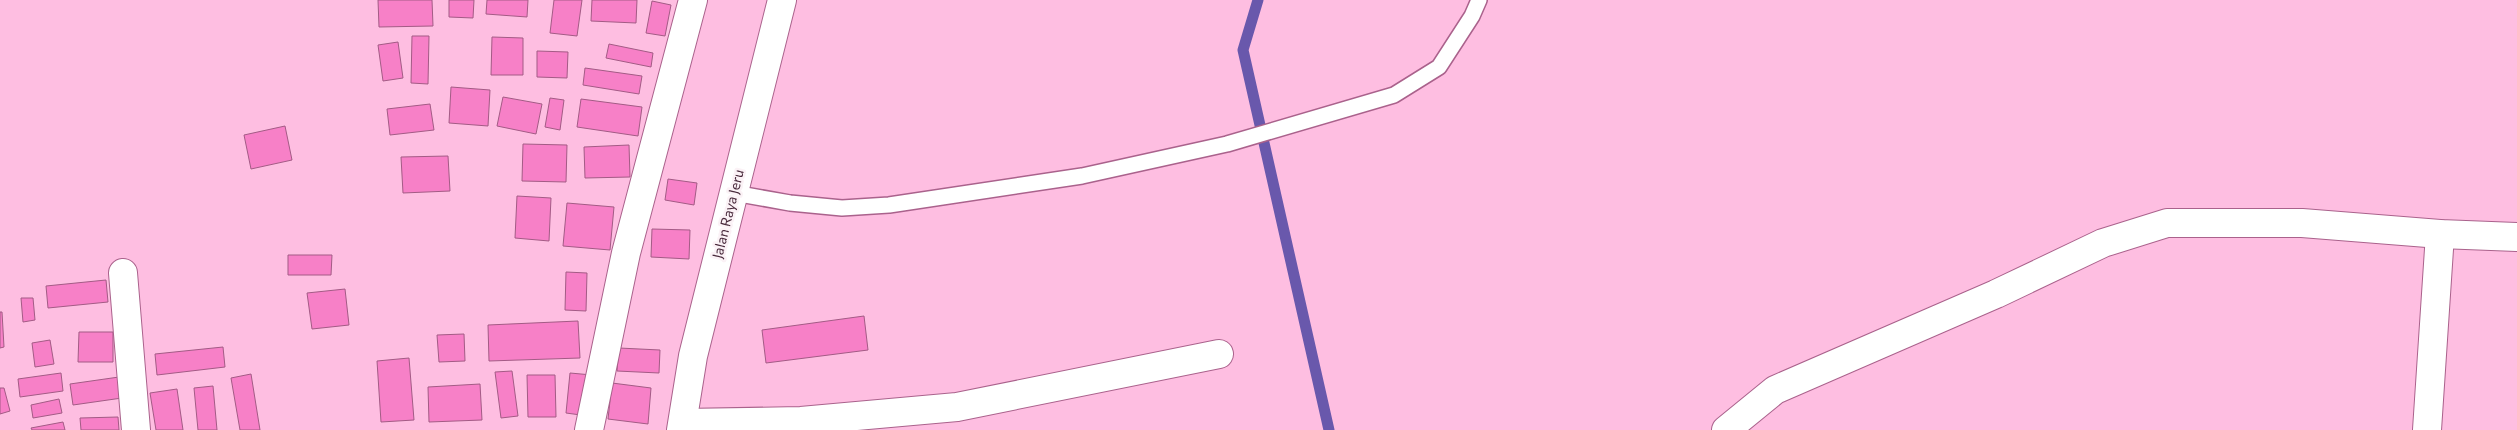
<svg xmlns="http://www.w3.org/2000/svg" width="2517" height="430" font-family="Commissioner,sans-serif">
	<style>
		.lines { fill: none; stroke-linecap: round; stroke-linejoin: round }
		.stream { stroke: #6958ac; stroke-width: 11 }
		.building { fill: #f780c7; stroke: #a35b85 }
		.service-casing { stroke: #aa628c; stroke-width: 18 }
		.minor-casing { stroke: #aa628c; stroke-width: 30 }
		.primary-casing { stroke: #aa628c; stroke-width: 30 }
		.service { stroke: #fff; stroke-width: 15 }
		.minor { stroke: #fff; stroke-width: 28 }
		.primary { stroke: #fff; stroke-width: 28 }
		.labels { text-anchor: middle; stroke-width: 5; stroke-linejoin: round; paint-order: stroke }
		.street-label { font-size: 14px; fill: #492a3c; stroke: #fbf2f6 }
	</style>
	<rect width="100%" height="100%" fill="#febee1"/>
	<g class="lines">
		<polyline class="stream" points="1258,0 1243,50 1329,430"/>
	</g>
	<g class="building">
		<polygon points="378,0 432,0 433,26 379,27"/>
		<polygon points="449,0 474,0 473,18 449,17"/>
		<polygon points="487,0 528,0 527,17 486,14"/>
		<polygon points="554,0 582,0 577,36 550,33"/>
		<polygon points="592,0 637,0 636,23 591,21"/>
		<polygon points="652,1 671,5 665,36 646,33"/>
		<polygon points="412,36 429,36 428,84 411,83"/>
		<polygon points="492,37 523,38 523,75 491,75"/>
		<polygon points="398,42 403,78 383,81 378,45"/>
		<polygon points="609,44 653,53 651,67 606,58"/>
		<polygon points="537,51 568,52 567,78 537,77"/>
		<polygon points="585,68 642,76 639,94 583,85"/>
		<polygon points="451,87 490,90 488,126 449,123"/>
		<polygon points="503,97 542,104 536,134 497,126"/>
		<polygon points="550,98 564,100 560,130 545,127"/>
		<polygon points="581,99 642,107 638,136 577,127"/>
		<polygon points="430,104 434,130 390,135 387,109"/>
		<polygon points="285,126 292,160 251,169 244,135"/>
		<polygon points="523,144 567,145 566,182 522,181"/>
		<polygon points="629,145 630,177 585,178 584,147"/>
		<polygon points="448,156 450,191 403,193 401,157"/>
		<polygon points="668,179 697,183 694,205 665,200"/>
		<polygon points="517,196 551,198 549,241 515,238"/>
		<polygon points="567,203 614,207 610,250 563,246"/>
		<polygon points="652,229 690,230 689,259 651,257"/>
		<polygon points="288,255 332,255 331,275 288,275"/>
		<polygon points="566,272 587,273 586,311 565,310"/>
		<polygon points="106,280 108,302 48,308 46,286"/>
		<polygon points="345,289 349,325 312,329 307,293"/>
		<polygon points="21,298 33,298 35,320 23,322"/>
		<polygon points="0,312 2,312 4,347 0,348"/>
		<polygon points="864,316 868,350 766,363 762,330"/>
		<polygon points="578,321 580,358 489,361 488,325"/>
		<polygon points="79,332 113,332 113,362 78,362"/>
		<polygon points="464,334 465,361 439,362 437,335"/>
		<polygon points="50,340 54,364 35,367 32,343"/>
		<polygon points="223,347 225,367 157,375 155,354"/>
		<polygon points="619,348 660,350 659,373 617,371"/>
		<polygon points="409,358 414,420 381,422 377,361"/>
		<polygon points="512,371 518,416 501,418 495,372"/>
		<polygon points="61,373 63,391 20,397 18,379"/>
		<polygon points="570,373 592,375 588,416 566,413"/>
		<polygon points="251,374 260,430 240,430 231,378"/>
		<polygon points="527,375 555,375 556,417 528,417"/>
		<polygon points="119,377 122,398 73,405 70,384"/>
		<polygon points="612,383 651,388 648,424 608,419"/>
		<polygon points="480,384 482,420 429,422 428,387"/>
		<polygon points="213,386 217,430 198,430 194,388"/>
		<polygon points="0,388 4,388 10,411 0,414"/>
		<polygon points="177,389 183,430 156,430 150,393"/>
		<polygon points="59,399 62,413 33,418 31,405"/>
		<polygon points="118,417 119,430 81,430 80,418"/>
		<polygon points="63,422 65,430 32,430 31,428"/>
	</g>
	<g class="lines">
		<defs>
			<polyline id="service" points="734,193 790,203 842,208 889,205 1082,176 1227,144 1394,95 1439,67 1472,16 1479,0"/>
			<g id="minor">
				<polyline points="123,273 136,430"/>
				<polyline points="683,423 801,421 957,407 1219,354"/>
				<polyline points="589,430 626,253 693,0"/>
				<polyline points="1726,430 1775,390 1996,294 2103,243 2167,223 2302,223 2440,234 2517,237"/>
				<polyline points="2427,430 2440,234"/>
			</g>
			<polyline id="primary" points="681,430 693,356 782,0"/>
		</defs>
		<use href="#service" class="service-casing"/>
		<use href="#minor" class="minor-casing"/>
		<use href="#primary" class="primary-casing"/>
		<use href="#service" class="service"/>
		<use href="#minor" class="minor"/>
		<use href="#primary" class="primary"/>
	</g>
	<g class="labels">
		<g class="street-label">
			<text transform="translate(728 214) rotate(-76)" y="5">Jalan Raya Jeru</text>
		</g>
	</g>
</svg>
